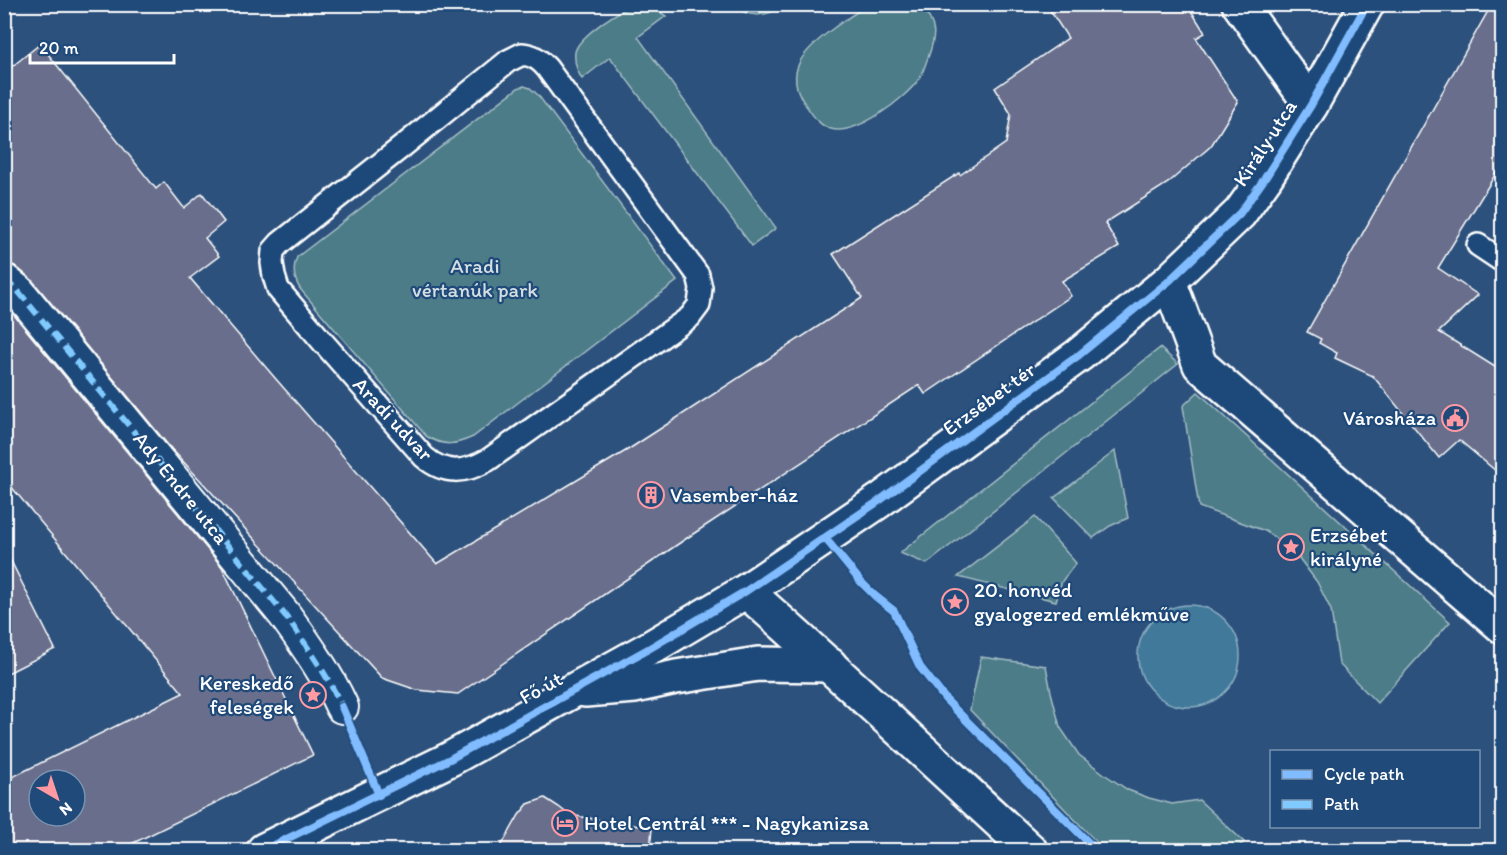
<svg xmlns="http://www.w3.org/2000/svg" width="1507" height="855" font-family="Itim,sans-serif">
	<style>
		.green { fill: #4b7c88; stroke: #a5bec4; stroke-width: 1.5 }
		.water { fill: #40799a; stroke: #8cafc2; stroke-width: 1.5 }
		.building { fill: #676e8b; stroke: #fff; stroke-width: 1.5; fill-rule: evenodd }
		.lines { fill: none; stroke-linecap: round; stroke-linejoin: round }
		.service-casing { stroke: #fff; stroke-width: 26 }
		.pedestrian-casing { stroke: #fff; stroke-width: 36 }
		.minor-casing { stroke: #fff; stroke-width: 38 }
		.tertiary-casing { stroke: #fff; stroke-width: 38 }
		.service { stroke: #1f4a7a; stroke-width: 21 }
		.pedestrian { stroke: #1f4a7a; stroke-width: 32 }
		.minor { stroke: #1f4a7a; stroke-width: 33 }
		.tertiary { stroke: #1f4a7a; stroke-width: 33 }
		.quiet { stroke: #80caff; stroke-width: 6; stroke-dasharray: 12 6; stroke-linecap: butt }
		.cycleway-casing { stroke: #1f4a7a; stroke-width: 11 }
		.cycleway { stroke: #80bcff; stroke-width: 8 }
		.labels { text-anchor: middle; stroke-width: 4.5; stroke-linejoin: round; paint-order: stroke }
		.street-label { font-size: 21px; fill: #fff; stroke: #1f4a7a }
		.park-label { font-size: 21px; fill: #d2dee1; stroke: #1f4a7a }
		.poi-label { font-size: 21px; fill: #fff; stroke: #1f4a7a; text-anchor: start }
	</style>
	<rect width="100%" height="100%" fill="#2d517d"/>
	<filter id="ink" filterUnits="userSpaceOnUse"><feTurbulence type="fractalNoise" baseFrequency=".0167" numOctaves="2"/><feDisplacementMap in="SourceGraphic" scale="12" xChannelSelector="R" yChannelSelector="G"/><feConvolveMatrix kernelMatrix="1 2 1 2 8 2 1 2 1" color-interpolation-filters="sRGB"/></filter>
	<g filter="url(#ink)">
		<g class="green">
			<path d="M642 5 652 7 666 16 638 37 776 228 752 246 610 57 582 79C577 71 574 61 575 52 578 38 612 15 624 10 630 7 636 6 642 5Z"/>
			<path d="M732 5H782C767 19 747 17 732 5Z"/>
			<path d="M869 5H919C939 25 936 37 926 63 924 68 922 75 919 79 905 99 856 136 831 129 819 126 812 114 805 104 782 71 805 50 831 30 843 21 856 12 869 5Z"/>
			<path d="M524 86 530 88 538 95 677 281 473 437C455 445 444 447 426 436L301 290C294 280 292 269 297 257L518 88Z"/>
			<polygon points="1160,348 1178,364 927,564 900,553"/>
			<polygon points="1198,392 1450,622 1377,703 1339,664 1331,610 1317,582 1293,550 1265,531 1199,507 1183,406"/>
			<polygon points="1115,451 1128,518 1110,526 1093,538 1054,498"/>
			<polygon points="1035,517 1076,563 1062,581 1056,601 958,577"/>
			<polygon points="981,657 1046,666 1051,692 1060,727 1079,755 1107,776 1128,790 1149,798 1172,804 1199,800 1244,842 1235,850 1104,850 970,710"/>
		</g>
		<circle class="water" cx="1189" cy="656" r="51"/>
		<g class="building">
			<polygon points="1046,4 1187,4 1205,33 1196,38 1238,102 1211,146 1168,183 1105,223 1119,247 1062,281 1071,296 925,394 919,385 690,536 458,694 417,690 382,678 168,445 32,280 15,266 4,262 4,73 40,44 156,189 164,182 184,208 202,193 224,222 205,238 219,256 190,278 275,378 437,564 629,449 862,298 833,254 959,173 960,175 1006,143 1011,114 995,88 1068,38"/>
			<polygon points="1492,4 1503,4 1503,162 1438,268 1478,295 1439,332 1503,372 1503,477 1459,440 1439,458 1373,376 1335,358 1337,353 1319,343 1321,339 1307,332"/>
			<path d="M4 303 222 567 313 755 119 850H4V781L183 693 4 478ZM39 780H75V816H39Z"/>
			<polygon points="4,547 55,649 4,675"/>
			<polygon points="545,798 559,807 569,815 652,828 650,850 499,850 519,815 528,804"/>
		</g>
		<g class="lines">
			<defs>
				<g id="service">
					<path d="M522 54C533 55 539 59 547 68L698 275 701 288 699 305 690 317 488 460C465 473 445 475 424 457L322 341 278 289 274 276 272 263 273 251 280 243 403 146 508 61Z"/>
					<polyline points="1478,245 1502,261"/>
				</g>
				<path id="pedestrian" d="M4 280 18 291 284 614C305 643 327 674 342 707"/>
				<g id="minor">
					<polyline points="1239,4 1311,105"/>
					<polyline points="1169,281 1200,365 1502,626"/>
				</g>
				<g id="tertiary">
					<path d="M746 591C842 675 936 764 1030 850"/>
					<polyline points="585,690 635,686 676,677 758,664 830,665"/>
					<polyline points="264,850 450,759 650,648 746,591 879,501 1079,355 1169,281 1240,213 1265,178 1311,105 1367,4"/>
				</g>
			</defs>
			<use href="#service" class="service-casing"/>
			<use href="#pedestrian" class="pedestrian-casing"/>
			<use href="#minor" class="minor-casing"/>
			<use href="#tertiary" class="tertiary-casing"/>
			<use href="#service" class="service"/>
			<use href="#pedestrian" class="pedestrian"/>
			<use href="#minor" class="minor"/>
			<use href="#tertiary" class="tertiary"/>
			<path class="quiet" d="M4 280 18 291 284 614C305 643 327 674 342 707"/>
			<defs>
				<g id="cycleway">
					<polyline points="825,538 861,582 875,596 894,611 920,667 946,700 1096,850"/>
					<polyline points="342,707 379,795"/>
					<polyline points="264,850 450,759 650,648 746,591 879,501 1079,355 1169,281 1240,213 1265,178 1311,105 1367,4"/>
				</g>
			</defs>
			<use href="#cycleway" class="cycleway-casing"/>
			<use href="#cycleway" class="cycleway"/>
		</g>
	</g>
	<defs>
		<symbol id="civic-ring" viewBox="-11 -11 22 22"><circle r="9.5" fill="#1f4a7a" stroke="#ff9aa2" stroke-width="1.5"/><path d="M-.6-6.5H3V-4.5H.6V-3L4-1V1h2V6H-6V1h2V-1L-.6-3ZM-1.2 2.5V6h2.4V2.5Z" fill="#ff9aa2"/></symbol>
		<symbol id="building-ring" viewBox="-11 -11 22 22"><circle r="9.5" fill="#1f4a7a" stroke="#ff9aa2" stroke-width="1.5"/><path d="M-4-6H4V6H1V3H-1V6H-4ZM-2.5-4.3h1.7v1.8h-1.7ZM.8-4.3h1.7v1.8H.8ZM-2.5-1h1.7V.8h-1.7ZM.8-1h1.7V.8H.8Z" fill="#ff9aa2"/></symbol>
		<symbol id="sight-ring" viewBox="-11 -11 22 22"><circle r="9.5" fill="#1f4a7a" stroke="#ff9aa2" stroke-width="1.5"/><path d="M0-6L1.8-2.2L6-1.7L2.9 1.2L3.7 5.4L0 3.3L-3.7 5.4L-2.9 1.2L-6-1.7L-1.8-2.2Z" fill="#ff9aa2"/></symbol>
		<symbol id="hotel-ring" viewBox="-11 -11 22 22"><circle r="9.5" fill="#1f4a7a" stroke="#ff9aa2" stroke-width="1.5"/><path d="M-6-4.5h1.5V1H6V5H4.5V3h-9V5H-6ZM-4 0a1.8 1.8 0 1 1 3.6 0ZM.5 0V-2.5h3Q6-2.5 6 0Z" fill="#ff9aa2"/></symbol>
	</defs>
	<g fill-rule="evenodd">
		<use href="#civic-ring" x="1440" y="403" width="30" height="30"/>
		<use href="#building-ring" x="636" y="480" width="30" height="30"/>
		<use href="#sight-ring" x="1276" y="532" width="30" height="30"/>
		<use href="#sight-ring" x="940" y="587" width="30" height="30"/>
		<use href="#sight-ring" x="298" y="680" width="30" height="30"/>
		<use href="#hotel-ring" x="550" y="808" width="30" height="30"/>
	</g>
	<g class="labels">
		<g class="street-label">
			<text transform="translate(1265 143) rotate(-57)" y="7">Király utca</text>
			<text transform="translate(989 399) rotate(-36)" y="7">Erzsébet tér</text>
			<text transform="translate(393 419) rotate(47)" y="7">Aradi udvar</text>
			<text transform="translate(181 488) rotate(51)" y="7">Ady Endre utca</text>
			<text transform="translate(541 688) rotate(-29)" y="7">Fő út</text>
		</g>
		<g class="park-label">
			<text x="475" y="273">Aradi<tspan x="475" dy="24">vértanúk park</tspan></text>
		</g>
		<g class="poi-label">
			<text x="1436" y="425" text-anchor="end">Városháza</text>
			<text x="670" y="502">Vasember-ház</text>
			<text x="1310" y="542">Erzsébet<tspan x="1310" dy="24">királyné</tspan></text>
			<text x="974" y="597">20. honvéd<tspan x="974" dy="24">gyalogezred emlékműve</tspan></text>
			<text x="294" y="690" text-anchor="end">Kereskedő<tspan x="294" dy="24">feleségek</tspan></text>
			<text x="584" y="830">Hotel Centrál *** - Nagykanizsa</text>
		</g>
	</g>
	<rect width="1507" height="855" fill="none" stroke="#1f4a7a" stroke-width="24"/>
	<rect x="12" y="12" width="1483" height="831" fill="none" stroke="#fff" stroke-width="2" filter="url(#ink)"/>
	<rect x="1270" y="750" width="210" height="78" fill="#1f4a7a" stroke="#7992af" stroke-width="1.5"/>
	<rect x="1282" y="770" width="30" height="9" fill="#80bcff" stroke="#7992af" stroke-width="1.5"/>
	<text x="1324" y="780" font-size="18" fill="#ffffff">Cycle path</text>
	<rect x="1282" y="800" width="30" height="9" fill="#80caff" stroke="#7992af" stroke-width="1.5"/>
	<text x="1324" y="810" font-size="18" fill="#ffffff">Path</text>
	<g transform="translate(57 798) rotate(141)"><circle r="28" fill="#1f4a7a" stroke="#7992af" stroke-width="1.5"/>
	<path d="M0-4.5L10 22L0 15L-10 22Z" fill="#ff9aa2"/>
	<text y="-9" font-size="16" font-weight="bold" text-anchor="middle" fill="#ffffff">N</text>
	</g>
	<path d="M30 54v9h144v-9" fill="none" stroke="#ffffff" stroke-width="3"/>
	<text x="39" y="54" font-size="18" fill="#ffffff" stroke="#1f4a7a" stroke-width="4.5" paint-order="stroke">20 m</text>
</svg>
